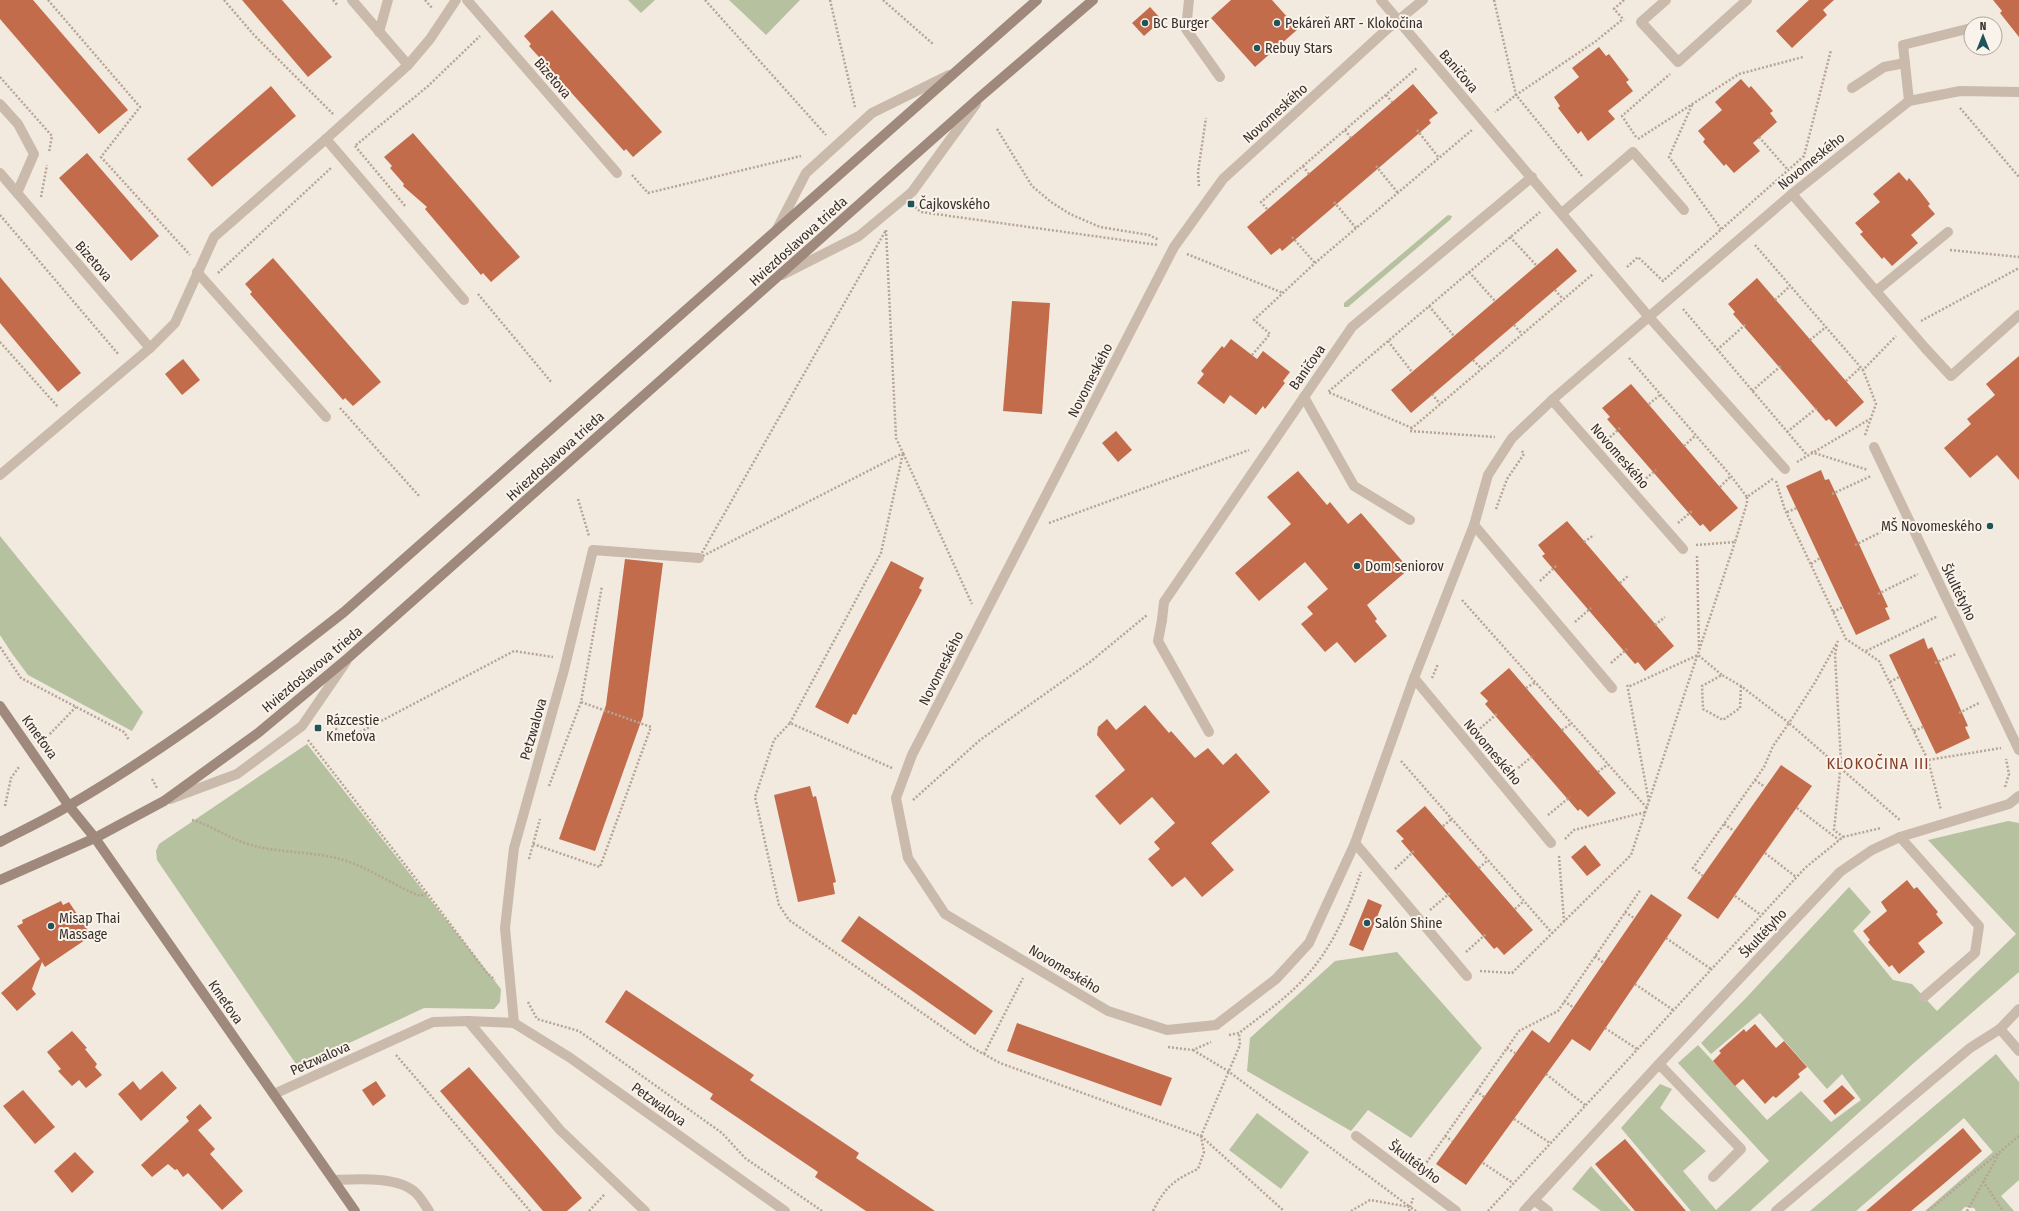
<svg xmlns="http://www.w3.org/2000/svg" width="2019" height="1211" font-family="'Fira Sans Condensed',sans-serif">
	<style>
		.green { fill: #b5c19f }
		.building { fill: #c36c4c }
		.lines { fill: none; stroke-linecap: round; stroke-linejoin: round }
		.path { stroke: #b6a495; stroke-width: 2.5; stroke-dasharray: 2 2; stroke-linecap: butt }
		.lane { stroke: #cabaab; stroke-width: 10 }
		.street { stroke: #cabaab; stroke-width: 10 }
		.secondary { stroke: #9e897c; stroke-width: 10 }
		.poi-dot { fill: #205459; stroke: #faf3eb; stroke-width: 1.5 }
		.labels { text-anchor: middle; stroke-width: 4; stroke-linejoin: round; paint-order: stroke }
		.poi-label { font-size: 14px; fill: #382f2a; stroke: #faf3eb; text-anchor: start }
		.street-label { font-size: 14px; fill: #382f2a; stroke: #faf3eb }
		.quarter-label { font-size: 16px; letter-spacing: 1px; fill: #853e25; stroke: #faf3eb }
	</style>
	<rect width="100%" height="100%" fill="#f2eadf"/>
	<g class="green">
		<polygon points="628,0 655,0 641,13"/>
		<polygon points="729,0 800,0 766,35"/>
		<polygon points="1448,215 1452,216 1451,219 1348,307 1344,307 1344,303"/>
		<polygon points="0,536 143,712 132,731 28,675 11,652 0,635"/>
		<polygon points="307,744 501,989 500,1002 494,1009 424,1008 298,1067 157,860 156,851 159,844"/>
		<polygon points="2008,821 2019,823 2019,972 1916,1061 1750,1211 1691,1211 1621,1128 1660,1084 1672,1089 1660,1108 1706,1151 1683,1171 1716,1210 1769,1161 1678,1063 1698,1045 1767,1120 1801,1091 1831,1122 1861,1100 1842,1074 1827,1089 1760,1013 1711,1054 1701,1043 1746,998 1849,887 1871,912 1853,931 1893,980 1912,984 1937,1011 2016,934 1928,840"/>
		<polygon points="1397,952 1482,1048 1411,1138 1368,1110 1351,1131 1247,1071 1250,1038 1335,961"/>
		<polygon points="1996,1054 2019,1082 2019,1180 2001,1196 2014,1211 1976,1211 1974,1208 1965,1207 1961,1211 1925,1211 1993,1152 1964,1118 1856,1211 1810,1211"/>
		<polygon points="1257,1113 1309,1152 1281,1189 1229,1150"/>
		<polygon points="1591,1166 1631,1211 1601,1211 1572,1189"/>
	</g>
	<g class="building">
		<polygon points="0,0 33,0 128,110 99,134 0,19"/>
		<polygon points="242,0 282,0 332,57 308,77"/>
		<polygon points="1231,0 1272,0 1298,29 1255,67 1211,18"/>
		<polygon points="1809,0 1834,0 1823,10 1827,15 1792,48 1776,31"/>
		<polygon points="1993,0 2019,0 2019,37 2000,13 2002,11"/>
		<polygon points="1150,7 1162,20 1144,36 1132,23"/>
		<polygon points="552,10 662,132 633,157 626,149 624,151 529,46 531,44 524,36"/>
		<polygon points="1599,47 1606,56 1609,54 1629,80 1626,82 1633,91 1608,111 1615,119 1588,141 1581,131 1578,134 1558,108 1560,106 1554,97 1579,77 1572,68"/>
		<polygon points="1741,79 1749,88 1751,86 1773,111 1770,113 1777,122 1753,143 1760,151 1734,173 1726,164 1724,166 1703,142 1705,139 1698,131 1722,110 1715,102"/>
		<polygon points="1413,84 1438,113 1429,120 1431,123 1282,251 1280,248 1271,255 1247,227"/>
		<polygon points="271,86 296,116 212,187 187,159"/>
		<polygon points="413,133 520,257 491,282 483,273 481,275 425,209 427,207 403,186 404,184 390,168 392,166 384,157"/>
		<polygon points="87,153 159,236 131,261 59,178"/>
		<polygon points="1899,172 1907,181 1909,178 1920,191 1930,204 1928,206 1935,214 1911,235 1918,243 1892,266 1884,257 1882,259 1860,234 1863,232 1855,223 1880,202 1873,194"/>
		<polygon points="1557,248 1577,271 1411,413 1391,390"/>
		<polygon points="273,258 381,382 353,406 345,398 343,400 250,294 252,292 245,284"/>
		<polygon points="0,277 81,373 58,392 0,323"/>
		<polygon points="1757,278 1864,402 1836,427 1829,419 1826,421 1733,314 1735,312 1728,304"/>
		<polygon points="1012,301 1050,303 1042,414 1003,411"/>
		<polygon points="1231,339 1257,359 1263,351 1290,372 1283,381 1285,383 1265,409 1263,406 1256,415 1230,395 1224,404 1197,383 1204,374 1201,371 1222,346 1224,348"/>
		<polygon points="2019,356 2019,480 1997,455 1970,478 1944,448 1971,424 1967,419 1995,395 1986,384"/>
		<polygon points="183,359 200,380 182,395 165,374"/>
		<polygon points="1631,384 1738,508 1710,532 1703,524 1700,526 1607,419 1610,417 1602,408"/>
		<polygon points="1116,431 1132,450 1118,462 1102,443"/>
		<polygon points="1821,470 1825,480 1829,479 1888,607 1885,608 1890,619 1856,635 1786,486"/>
		<polygon points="1298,471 1327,505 1330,502 1348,524 1361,513 1409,569 1367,605 1377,619 1375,621 1387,636 1355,663 1337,642 1325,652 1301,624 1313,614 1307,607 1328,589 1305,562 1259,601 1235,573 1291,524 1267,497"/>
		<polygon points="1567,521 1674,646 1645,671 1638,662 1635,664 1542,556 1545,554 1538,545"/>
		<polygon points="625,559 663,563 643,716 595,851 559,839 606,705"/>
		<polygon points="891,561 924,578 919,588 922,590 856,715 853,714 848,724 815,707"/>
		<polygon points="1924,638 1928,649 1932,647 1955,697 1968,726 1965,727 1970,738 1936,754 1889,655"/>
		<polygon points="1509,668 1616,793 1588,817 1580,809 1578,811 1485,704 1488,701 1480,693"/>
		<polygon points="1145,705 1169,733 1171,731 1195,758 1208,748 1223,765 1236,753 1270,792 1211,843 1234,870 1202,897 1185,877 1172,887 1148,859 1160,849 1154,842 1175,823 1152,797 1120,825 1095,796 1125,770 1097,735 1098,727 1107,719 1116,730"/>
		<polygon points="1781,765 1812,786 1718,919 1687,898"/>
		<polygon points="810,786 813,797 816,796 833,869 836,882 833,883 835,894 798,902 774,795"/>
		<polygon points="1425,806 1533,930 1504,955 1497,947 1494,949 1401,841 1404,839 1396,831"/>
		<polygon points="1585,845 1601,865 1587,876 1571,857"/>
		<polygon points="1907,880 1914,889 1917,887 1938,912 1936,914 1943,923 1918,943 1925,952 1899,974 1892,965 1889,967 1868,942 1870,940 1863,931 1887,911 1881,902"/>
		<polygon points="1651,894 1682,915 1590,1051 1572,1039 1466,1185 1436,1164 1532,1030 1549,1043"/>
		<polygon points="1368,899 1382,905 1363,951 1349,945"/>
		<polygon points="61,901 63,905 69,902 89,932 85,934 88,938 45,967 42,962 32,989 36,994 17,1011 1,993 40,959 17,926 23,923 22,920"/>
		<polygon points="859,916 993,1011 975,1035 841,941"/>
		<polygon points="626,990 754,1075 750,1080 859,1153 856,1158 935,1211 866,1211 815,1177 818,1172 710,1099 713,1094 605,1022"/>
		<polygon points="1017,1023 1172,1078 1161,1106 1007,1051"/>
		<polygon points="1755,1024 1776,1048 1784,1041 1807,1067 1798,1074 1800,1077 1776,1098 1773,1096 1765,1104 1743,1079 1735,1086 1713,1061 1721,1053 1719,1051 1744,1029 1746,1032"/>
		<polygon points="72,1031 87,1048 85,1049 97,1064 95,1067 102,1075 86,1088 79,1080 72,1086 58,1071 61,1069 47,1052"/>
		<polygon points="469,1067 582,1198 567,1211 543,1211 440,1091"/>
		<polygon points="162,1071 177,1088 141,1121 118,1094 133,1081 140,1090"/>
		<polygon points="376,1081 386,1096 373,1106 362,1090"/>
		<polygon points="1842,1085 1855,1098 1835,1115 1823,1101"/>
		<polygon points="23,1090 55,1127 35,1144 3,1106"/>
		<polygon points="200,1104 212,1118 198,1130 215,1149 210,1154 243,1191 222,1210 188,1173 183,1177 177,1169 175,1170 168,1164 152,1177 141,1165 189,1121 186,1117"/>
		<polygon points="1963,1128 1982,1151 1940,1187 1911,1211 1866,1211"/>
		<polygon points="1625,1139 1686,1211 1635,1211 1595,1164"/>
		<polygon points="75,1152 94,1172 72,1193 54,1171"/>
	</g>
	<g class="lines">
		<g class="path">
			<polyline points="48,0 140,107 101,157 190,255"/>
			<polyline points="224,0 254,35 333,114"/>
			<polyline points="333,0 338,6"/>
			<polyline points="425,0 433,9"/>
			<polyline points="705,0 826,135"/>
			<polyline points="830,0 855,107"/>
			<polyline points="883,0 933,44"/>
			<polyline points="1494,0 1516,95 1495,112"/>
			<polyline points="1624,0 1614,9 1624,20"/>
			<polyline points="0,77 52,136 49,152"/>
			<polyline points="1386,95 1392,102"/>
			<polyline points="1692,105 1669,157 1721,229"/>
			<polyline points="1960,108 2019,177"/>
			<polyline points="997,129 1032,186 1051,202 1070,214 1100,227 1149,235 1159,240"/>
			<polyline points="1345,130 1351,138"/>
			<polyline points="1417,130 1439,158"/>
			<polyline points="1636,137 1622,116 1670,74"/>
			<polyline points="1759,137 1788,170"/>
			<polyline points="1638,139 1739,74 1803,57"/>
			<polyline points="356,145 427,87 480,36"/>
			<polyline points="355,146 406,207"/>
			<polyline points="1303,166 1309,174"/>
			<polyline points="1376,166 1398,193"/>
			<polyline points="632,175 648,193 801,156"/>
			<polyline points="1582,176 1516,95 1596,41 1623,19"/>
			<polyline points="1199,186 1198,172 1206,118"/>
			<polyline points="41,197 47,165"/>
			<polyline points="1334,202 1356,228"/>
			<polyline points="915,207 921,212 1158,245"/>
			<polyline points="1267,209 1261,202 1417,68"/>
			<polyline points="0,215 119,355"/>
			<polygon points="886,230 896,438 903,453 699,558"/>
			<polyline points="1292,237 1315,263"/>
			<polyline points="1510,237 1536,265"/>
			<polyline points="1755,245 1863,370"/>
			<polyline points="1950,250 2019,257"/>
			<polyline points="1187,254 1283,293"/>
			<polyline points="1627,267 1638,257 1663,281 1804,156 1831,50"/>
			<polyline points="1469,272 1495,301"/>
			<polyline points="218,273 332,167"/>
			<polyline points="1555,290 1563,299"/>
			<polyline points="478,294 552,383"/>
			<polyline points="1775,300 1790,286"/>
			<polyline points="1429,306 1454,336"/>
			<polyline points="1683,309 1807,455"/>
			<polyline points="1921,321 2019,268"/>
			<polyline points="1514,325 1522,334"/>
			<polyline points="1810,340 1826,327"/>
			<polyline points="1388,341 1412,372"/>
			<polyline points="0,342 58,407"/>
			<polyline points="1717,350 1746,324"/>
			<polyline points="1252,355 1270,334 1254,320 1315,263 1472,130"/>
			<polyline points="1629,358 1731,476 1747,497 1774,478"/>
			<polyline points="1473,360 1482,369"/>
			<polyline points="1846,381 1861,367"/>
			<polyline points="1752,391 1782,365"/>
			<polyline points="1432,394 1440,404"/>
			<polyline points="1649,404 1660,395"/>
			<polyline points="340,408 420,497"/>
			<polyline points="1412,428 1328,392 1540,212"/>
			<polyline points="1411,429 1593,274"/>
			<polyline points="1410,431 1495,437"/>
			<polyline points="1787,432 1818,407"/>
			<polyline points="1865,435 1876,404 1863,370 1896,336"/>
			<polyline points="1607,440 1620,428"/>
			<polyline points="1684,446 1696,435"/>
			<polyline points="1811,452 1868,470"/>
			<polyline points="1797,462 1870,419"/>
			<polyline points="1643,481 1656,470"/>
			<polyline points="1776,481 1785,510 1846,639 1879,661 1928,760 2001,748"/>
			<polyline points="1720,487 1731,476"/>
			<polyline points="1832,494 1871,476"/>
			<polyline points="578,499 589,536"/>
			<polyline points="1496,509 1507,479 1524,454 1522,451"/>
			<polyline points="1787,512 1797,508"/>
			<polyline points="1049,523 1249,450"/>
			<polyline points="1678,523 1692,511"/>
			<polyline points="1584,542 1594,535"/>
			<polyline points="1696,545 1735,542 1747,503 1747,497"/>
			<polyline points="1855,545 1895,525"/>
			<polyline points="1697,556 1699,649"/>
			<polyline points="1811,564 1820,558"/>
			<polyline points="1540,581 1556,566"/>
			<polyline points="1620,583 1629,575"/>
			<polyline points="1878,594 1918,574"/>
			<polyline points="1462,600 1647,808"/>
			<polyline points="1833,612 1843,607"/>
			<polyline points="1575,622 1591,608"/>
			<polyline points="1655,625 1665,617"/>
			<polyline points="1837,645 1835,655 1841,762 1834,830 1843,837"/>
			<polyline points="0,647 21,678 124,732 129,740"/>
			<polyline points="1866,651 1938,616"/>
			<polyline points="1611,663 1627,649"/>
			<polyline points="1935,663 1956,654"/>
			<polyline points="1432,678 1438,664"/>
			<polyline points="1890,682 1899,677"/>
			<polyline points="1627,685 1628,687 1698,655 1722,675"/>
			<polyline points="1741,686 1740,708 1723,720 1703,709 1702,686 1722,675 1741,686 1789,723 1814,684 1838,641"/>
			<polyline points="1526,688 1536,682"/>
			<polyline points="1628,689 1649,802"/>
			<polyline points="1959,713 1979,703"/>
			<polyline points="328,719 345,740 514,651 553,657"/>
			<polyline points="790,723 881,553 903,453 972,604"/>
			<polyline points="1562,730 1572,723"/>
			<polyline points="1477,731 1498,713"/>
			<polyline points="1914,731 1923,727"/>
			<polyline points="47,737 76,707"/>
			<polyline points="308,740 427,893 487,973 495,980"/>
			<polyline points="1928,760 1941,810"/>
			<polyline points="1401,761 1552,933"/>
			<polyline points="892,768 790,723 774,740 755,797 779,905 789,920 971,1047 1000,1063 1201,1136 1240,1045 1239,1033"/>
			<polyline points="1598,772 1608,764"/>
			<polyline points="1512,773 1534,755"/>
			<polyline points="152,779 157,788"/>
			<polyline points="1755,780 1765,787"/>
			<polyline points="549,786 581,702 602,586"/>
			<polyline points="2005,787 2009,774 2006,759"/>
			<polyline points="913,800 980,740 1090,662 1147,615"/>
			<polyline points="5,806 11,778 19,767"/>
			<polyline points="1797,808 1839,840"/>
			<polyline points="1548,815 1570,797"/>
			<path d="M192 820C211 825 228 838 248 844 276 853 307 851 336 858 366 865 392 885 420 896L427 893"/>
			<polyline points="1724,824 1734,831"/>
			<polyline points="1443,826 1452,819"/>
			<polyline points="1565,839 1574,830 1646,812"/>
			<polyline points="533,844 600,867 651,727 581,702"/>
			<polyline points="1765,853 1796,877"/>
			<polyline points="1559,856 1564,921"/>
			<polyline points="529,859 540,819"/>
			<polyline points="1479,868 1488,860"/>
			<polyline points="1395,869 1414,851"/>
			<polyline points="1703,876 1693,868 1764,767 1773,746 1789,723 1901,821"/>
			<polyline points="1735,896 1761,915"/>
			<polyline points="1515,909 1524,901"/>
			<polyline points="1430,910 1450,893"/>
			<polyline points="1625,912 1634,918"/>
			<polyline points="1666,938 1711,969"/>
			<polyline points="1466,952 1486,934"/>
			<polyline points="1595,956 1604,963"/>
			<polyline points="1480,971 1512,973 1631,855 1735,542"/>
			<polyline points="1635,984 1673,1010"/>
			<polyline points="1564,1001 1574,1008"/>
			<polyline points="528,1002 537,1019 579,1031 722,1133 745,1158 822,1211"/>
			<polyline points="1605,1028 1637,1049"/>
			<path d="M1229 1035 1239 1033C1262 1015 1291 995 1309 973 1334 944 1349 908 1361 872"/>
			<polyline points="1168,1047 1193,1050 1211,1042"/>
			<polyline points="1507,1048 1515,1053"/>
			<polyline points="1193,1050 1228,1071 1410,1207"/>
			<polyline points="984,1054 1023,978"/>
			<polyline points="396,1055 530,1211"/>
			<polyline points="1546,1074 1585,1105"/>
			<polyline points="1476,1091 1484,1097"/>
			<polyline points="1514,1119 1550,1143"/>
			<polyline points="1201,1136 1284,1211"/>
			<polyline points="1445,1136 1452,1141"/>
			<polyline points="1483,1163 1513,1183"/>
			<polyline points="1422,1169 1519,1031 1558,1011 1641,889"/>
			<polyline points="1983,1181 2003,1211"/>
			<polyline points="589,1211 605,1194"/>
			<path d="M1153 1211C1165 1187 1174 1180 1198 1169L1204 1152 1201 1136"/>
			<polyline points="1351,1211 1370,1200 1410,1207 1416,1211"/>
			<polyline points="1409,1211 1413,1198"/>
			<polyline points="1488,1211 1805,868 1843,837 1881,828"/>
			<polyline points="1928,1211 2019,1136"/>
			<polyline points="1967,1211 1999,1154"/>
		</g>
		<g class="lane">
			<polyline points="1189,0 1186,29 1220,77"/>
			<polyline points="1562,213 1633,152 1684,210"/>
			<polyline points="777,229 806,173 872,113 949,75"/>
			<polyline points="782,275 859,236 912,192 976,104"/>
			<polyline points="1926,349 1951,376 2019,315"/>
			<polyline points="1304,397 1354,486 1410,520"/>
			<polyline points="1162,620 1158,641 1209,732"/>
			<polyline points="170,799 237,774 302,726 346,662"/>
			<path d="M335 1180C357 1179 399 1176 416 1193 421 1198 425 1205 429 1211"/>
		</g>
		<g class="street">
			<polyline points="352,0 408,65"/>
			<polyline points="467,0 617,173"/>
			<polyline points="1381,0 1649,317 1785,469"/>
			<polyline points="1423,0 1385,31 1223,179 1174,247 912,755 896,798 908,858 945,914 1108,1011 1167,1030 1216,1025 1276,979 1309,943 1355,843 1414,678 1474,525 1488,475 1512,438 1552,400 1792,194 1909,101 1960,91 2019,92"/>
			<polyline points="1666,0 1641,22 1678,62 1747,0"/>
			<polyline points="379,32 388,0"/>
			<polyline points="1852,88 1884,67 1905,63"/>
			<polyline points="1909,101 1903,45 1971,28"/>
			<polyline points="0,104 18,124 34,154 17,193"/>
			<polyline points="326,139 464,300"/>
			<polyline points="0,173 150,348"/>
			<polyline points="1792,194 1926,349"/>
			<polyline points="197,272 326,417"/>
			<polyline points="1876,291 1948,232"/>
			<polyline points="1552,400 1683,549"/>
			<polyline points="1874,447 2019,750"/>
			<polyline points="0,475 150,348 175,323 214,237 326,139 408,65 430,39 456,0"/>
			<polyline points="1474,525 1612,688"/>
			<polyline points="1162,620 1164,602 1352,327 1532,177"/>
			<polyline points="1414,678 1551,843"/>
			<polyline points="1900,837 1979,926 1975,953 1924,997"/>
			<polyline points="1355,843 1467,976"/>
			<polyline points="468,1021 560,1130 645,1211"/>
			<polyline points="514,1023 505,928 514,848 564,670 593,550 699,558"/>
			<polyline points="2000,1029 2019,1051"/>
			<polyline points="1659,1064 1741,1149 1713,1177"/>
			<polyline points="274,1094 433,1022 468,1021 514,1023 569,1057 785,1211"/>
			<polyline points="1356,1136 1456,1211"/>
			<polyline points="1524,1211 1534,1200"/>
			<polyline points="1548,1211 1534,1200 1659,1064 1840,872 1872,850 1900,837 2009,804 2019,796"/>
			<polyline points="1776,1211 1970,1048 2000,1029 2019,1009"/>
		</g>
		<g class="secondary">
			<polyline points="0,706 69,806 95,838 355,1211"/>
			<path d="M0 842C23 830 47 819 70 805 166 749 256 681 344 612L1037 0"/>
			<polyline points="0,880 95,838 164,801 258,733 348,658 980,97 1093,0"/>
		</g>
	</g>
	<g class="poi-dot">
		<circle cx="1145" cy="23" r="4"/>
		<circle cx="1277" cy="23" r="4"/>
		<circle cx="1257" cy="48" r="4"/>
		<rect x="907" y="200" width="8" height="8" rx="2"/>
		<circle cx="1990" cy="526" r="4"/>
		<circle cx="1357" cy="566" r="4"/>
		<rect x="314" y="724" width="8" height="8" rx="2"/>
		<circle cx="1367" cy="923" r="4"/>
		<circle cx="51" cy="926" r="4"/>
	</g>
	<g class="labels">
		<g class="poi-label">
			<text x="1153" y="28">BC Burger</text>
			<text x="1285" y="28">Pekáreň ART - Klokočina</text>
			<text x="1265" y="53">Rebuy Stars</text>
			<text x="919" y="209">Čajkovského</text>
			<text x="1982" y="531" text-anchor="end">MŠ Novomeského</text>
			<text x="1365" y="571">Dom seniorov</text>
			<text x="326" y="725">Rázcestie<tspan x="326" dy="16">Kmeťova</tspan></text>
			<text x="59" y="923">Misap Thai<tspan x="59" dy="16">Massage</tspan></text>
			<text x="1375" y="928">Salón Shine</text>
		</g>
		<g class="street-label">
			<text transform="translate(1459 71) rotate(49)" y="5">Baničova</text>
			<text transform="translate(553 78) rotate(49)" y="5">Bizetova</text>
			<text transform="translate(1275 113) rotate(-42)" y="5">Novomeského</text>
			<text transform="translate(1811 161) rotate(-39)" y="5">Novomeského</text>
			<text transform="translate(798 241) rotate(-42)" y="5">Hviezdoslavova trieda</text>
			<text transform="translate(94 261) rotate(49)" y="5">Bizetova</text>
			<text transform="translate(1307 367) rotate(-55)" y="5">Baničova</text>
			<text transform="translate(1090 380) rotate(-63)" y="5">Novomeského</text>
			<text transform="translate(555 456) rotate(-42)" y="5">Hviezdoslavova trieda</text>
			<text transform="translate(1620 456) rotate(49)" y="5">Novomeského</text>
			<text transform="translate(1959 592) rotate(64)" y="5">Škultétyho</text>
			<text transform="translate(941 668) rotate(-63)" y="5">Novomeského</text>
			<text transform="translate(312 669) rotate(-40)" y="5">Hviezdoslavova trieda</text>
			<text transform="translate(533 729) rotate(-74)" y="5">Petzwalova</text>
			<text transform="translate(40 737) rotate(54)" y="5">Kmeťova</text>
			<text transform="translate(1493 752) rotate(50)" y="5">Novomeského</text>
			<text transform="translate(1763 933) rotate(-47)" y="5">Škultétyho</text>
			<text transform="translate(1065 969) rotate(31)" y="5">Novomeského</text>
			<text transform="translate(226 1002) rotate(55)" y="5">Kmeťova</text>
			<text transform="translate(320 1058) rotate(-24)" y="5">Petzwalova</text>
			<text transform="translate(659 1104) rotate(36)" y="5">Petzwalova</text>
			<text transform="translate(1415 1162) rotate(37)" y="5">Škultétyho</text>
		</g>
		<g class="quarter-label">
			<text x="1878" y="769">KLOKOČINA III</text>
		</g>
	</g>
	<g transform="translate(1983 36)"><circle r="19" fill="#faf3eb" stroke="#aca59e"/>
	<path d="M0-3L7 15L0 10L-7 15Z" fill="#205459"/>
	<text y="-6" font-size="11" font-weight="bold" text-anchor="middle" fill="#382f2a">N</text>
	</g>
</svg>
